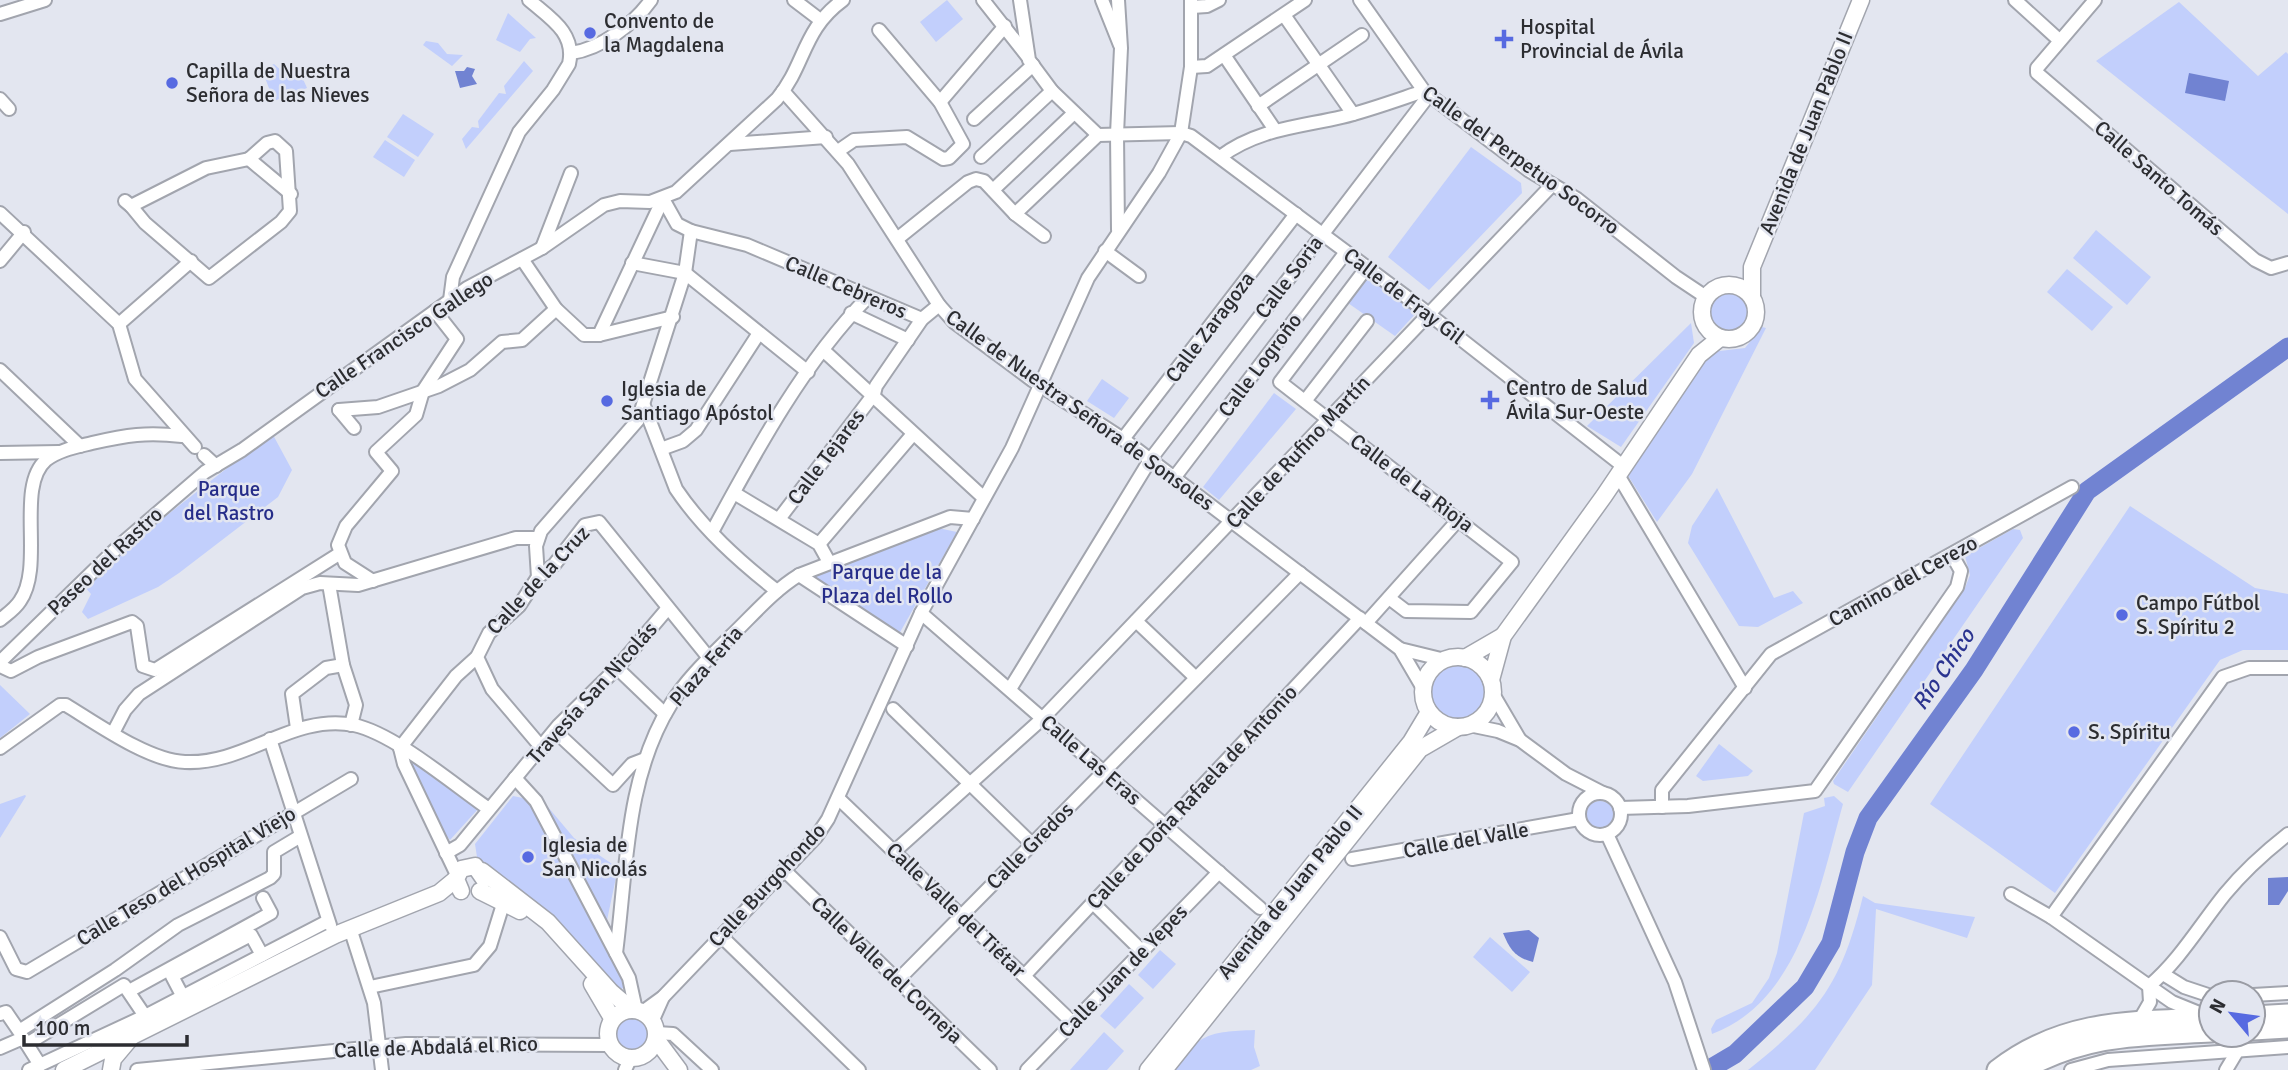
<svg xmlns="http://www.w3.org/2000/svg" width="2288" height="1070" font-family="Signika,sans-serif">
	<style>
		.green { fill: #c2cffc }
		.water { fill: #7183d2 }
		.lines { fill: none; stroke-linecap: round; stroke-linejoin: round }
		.river { stroke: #7183d2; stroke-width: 19 }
		.minor-casing { stroke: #a2a5ae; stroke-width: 16 }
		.major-casing { stroke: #a2a5ae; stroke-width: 19 }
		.highway-casing { stroke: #a2a5ae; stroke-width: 23 }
		.minor { stroke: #fff; stroke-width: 12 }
		.major { stroke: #fff; stroke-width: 16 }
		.highway { stroke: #fff; stroke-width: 19 }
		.poi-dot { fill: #576ae1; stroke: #e3e6f0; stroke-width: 2.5 }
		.labels { text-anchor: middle; stroke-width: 5; stroke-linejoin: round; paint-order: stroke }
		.poi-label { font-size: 21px; fill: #2c2d31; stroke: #e3e6f0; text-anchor: start }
		.street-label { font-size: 21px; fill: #2c2d31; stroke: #e3e6f0 }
		.park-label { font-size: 21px; fill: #262d89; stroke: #e3e6f0 }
		.water-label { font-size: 23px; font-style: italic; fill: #2b3490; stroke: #e3e6f0 }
	</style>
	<rect width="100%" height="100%" fill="#e3e6f0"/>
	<g class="green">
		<polygon points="947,0 963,19 936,42 920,22"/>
		<polygon points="2179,2 2258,76 2286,52 2288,54 2288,214 2096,61"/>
		<polygon points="508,13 536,38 530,39 520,52 496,40"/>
		<polygon points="426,41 438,43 447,54 463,55 452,66 423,45"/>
		<polygon points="524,61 533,71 466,149 462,139 472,127 479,128 478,121 499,93 506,94 504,86"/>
		<polygon points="274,64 284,73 303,79 307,88 274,101 262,70"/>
		<polygon points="403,114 434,134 418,157 387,137"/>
		<polygon points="385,140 415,160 404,177 373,157"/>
		<polygon points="1471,147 1521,183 1522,193 1429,290 1388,257"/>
		<polygon points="2096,230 2151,277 2127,305 2073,258"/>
		<polygon points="2067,269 2113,307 2092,331 2047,292"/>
		<polygon points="1370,276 1417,312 1395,336 1348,303"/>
		<circle cx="1729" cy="313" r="20"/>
		<polygon points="1691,323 1694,343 1621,447 1587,426"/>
		<polygon points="1762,327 1766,328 1692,474 1657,522 1627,474 1630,465 1711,352 1745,348"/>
		<polygon points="1102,379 1129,398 1114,418 1087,401"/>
		<polygon points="1274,393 1296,409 1219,500 1203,487"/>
		<polygon points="272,433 292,470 278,497 179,573 158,587 88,619 82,612 91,594 84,586 139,537"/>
		<polygon points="1717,488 1774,598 1793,591 1803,603 1758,627 1739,626 1688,543 1692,526"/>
		<polygon points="2130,506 2255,588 2288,594 2288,650 2243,650 2220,660 2055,893 1930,804"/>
		<polygon points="938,528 957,532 899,634 816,582 815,577 821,574"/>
		<polygon points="2013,529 2020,530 2023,538 1848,792 1834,784 1833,781 1965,588 1970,575 1965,556"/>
		<circle cx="1458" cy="693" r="28"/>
		<polygon points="0,685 30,714 0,738"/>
		<polygon points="1719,744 1753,771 1748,776 1703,781 1696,776"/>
		<polygon points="408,757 478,809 450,840 439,827"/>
		<polygon points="537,794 574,838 618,868 606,925"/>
		<polygon points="25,795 26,796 0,838 0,804"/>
		<polygon points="513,796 528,799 628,985 618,991 554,922 477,857 475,844"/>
		<path d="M1834 796 1843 804C1820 885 1801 1001 1712 1034L1711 1029 1716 1020 1752 1003 1769 978 1777 953 1804 813 1825 806 1824 798Z"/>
		<circle cx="1600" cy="815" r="14"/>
		<path d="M1863 896 1875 903 1975 917 1967 938 1876 909 1872 985 1815 1070H1748C1819 1013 1841 985 1863 896Z"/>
		<polygon points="1490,937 1530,972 1512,992 1473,957"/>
		<polygon points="1160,950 1176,964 1153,989 1138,975"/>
		<polygon points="1129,984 1144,998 1115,1029 1100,1016"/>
		<circle cx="632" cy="1034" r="18"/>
		<path d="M1255 1030 1254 1047 1260 1066 1251 1070H1172C1201 1033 1207 1032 1255 1030Z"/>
		<polygon points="1104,1032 1124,1051 1107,1070 1070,1070"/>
	</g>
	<g class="water">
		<polygon points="467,67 475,69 472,76 477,84 460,88 455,71 464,71"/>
		<polygon points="2189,73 2229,81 2225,101 2185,93"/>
		<polygon points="2288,877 2288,891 2279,905 2268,905 2268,878"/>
		<path d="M1529 930 1539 938 1533 962C1516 958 1510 950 1503 933Z"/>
	</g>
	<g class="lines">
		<polyline class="river" points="1708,1070 1735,1054 1805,987 1831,943 1855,852 1868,818 1974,670 2087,491 2288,347"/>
		<defs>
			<g id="minor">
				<polyline points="794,0 819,19"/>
				<polyline points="983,0 1028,57"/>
				<polyline points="1020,0 1029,60 1052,91 1098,135"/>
				<polyline points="1102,0 1120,45"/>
				<polyline points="1118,0 1121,48 1117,134 1118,230"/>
				<polyline points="1360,0 1424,91 1528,170 1577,199 1676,277 1706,297"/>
				<polyline points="2015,0 2059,40"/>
				<polyline points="2095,0 2037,68 2037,73 2255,260 2271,268 2288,263"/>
				<polyline points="1192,7 1207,6 1219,0"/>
				<polyline points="0,14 45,0"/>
				<polyline points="1284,15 1353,114"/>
				<path d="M571 53C601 49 634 24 651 0"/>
				<polyline points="1224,55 1275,130"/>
				<polyline points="1191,67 1207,66 1305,0"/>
				<polyline points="783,91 848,164 939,305 954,322 1032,380 1123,439 1400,649 1424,690"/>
				<polyline points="0,99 9,109"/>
				<polyline points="940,102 1005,26"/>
				<polyline points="1258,106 1362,35"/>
				<polyline points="974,119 1033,65"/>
				<polyline points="730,144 826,137"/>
				<polyline points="838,151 854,140 907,137 943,159 949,158 963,144 940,102 879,30"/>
				<polyline points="981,157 1052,91"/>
				<path d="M1220 157C1257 129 1299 127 1342 117 1370 110 1397 100 1424 91"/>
				<polyline points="249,159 291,194"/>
				<polyline points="993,190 1074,113"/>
				<polyline points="663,199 677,224 691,231 747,245 922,319"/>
				<polyline points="125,201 131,206 206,168 249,159"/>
				<polyline points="131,206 145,223 209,278 281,222 290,211 286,151 275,141 267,143 249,159"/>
				<polyline points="0,213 119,324 135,379 195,447"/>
				<polyline points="1015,214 1098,135 1181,133 1191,136 1416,304 1623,466"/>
				<polyline points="897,239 968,182 976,179 984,181 1015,214 1044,236"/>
				<polyline points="542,248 571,173"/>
				<polyline points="1105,251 1139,276"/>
				<polyline points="522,259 556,309 584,335 599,335 673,317"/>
				<polyline points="0,261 24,232"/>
				<polyline points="632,263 685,273 808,372"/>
				<polyline points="1367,267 1280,382 1512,562 1471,612 1406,611 1389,598"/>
				<path d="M450 300 453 277 519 132 553 90 569 64C576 33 550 18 529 0"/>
				<polyline points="851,313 908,340"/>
				<polyline points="119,324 191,261"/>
				<polyline points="599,335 663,199"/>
				<polyline points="823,350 984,498"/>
				<polyline points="0,370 80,446"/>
				<polyline points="1305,401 1367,321"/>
				<path d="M644 406 676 489C703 529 739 561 777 591"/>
				<polyline points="339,410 378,407 439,386 470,370 502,342 522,340 556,309"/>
				<polyline points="339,410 354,428"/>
				<polyline points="1123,439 1296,214"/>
				<polyline points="661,449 683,441 696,430 759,333"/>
				<polyline points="0,453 59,452"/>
				<polyline points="204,455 216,466"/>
				<polyline points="1618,475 1745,688"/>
				<polyline points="1174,478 1346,252"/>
				<polyline points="734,493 819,544 829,562"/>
				<polyline points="779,519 874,394 876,386 922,319 939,305"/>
				<path d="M712 532C756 451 803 363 868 297"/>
				<polyline points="819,544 913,434"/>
				<polyline points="799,575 907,646"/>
				<polyline points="538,577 536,546 541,531 638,420 685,273 691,231"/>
				<polyline points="373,581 345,563 338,545 346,526 392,471 376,452 416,415 423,391 457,339 435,311"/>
				<polyline points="329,584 343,665 356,705 351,725"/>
				<polyline points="921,613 1260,908"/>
				<path d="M0 620C7 614 15 609 20 601 45 566 15 487 46 460 59 450 76 447 92 443 127 435 146 432 182 436"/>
				<polyline points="1136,621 1196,678"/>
				<polyline points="1366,623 1459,519"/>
				<polyline points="1400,649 1445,660"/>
				<path d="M0 662 119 546 205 472 242 450 467 288 542 248 604 205 620 201 650 202 676 192 777 99C806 64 802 30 843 0"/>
				<polyline points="0,666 11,671 38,657 132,622 137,626 143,666 155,670 339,554"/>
				<polyline points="617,668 665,714"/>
				<polyline points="1010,689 1150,460 1429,95"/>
				<polyline points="1493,694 1520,740"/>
				<polyline points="893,709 1032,844"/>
				<polyline points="1469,725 1498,731 1520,740 1566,774 1603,793"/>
				<polyline points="297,728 292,694 326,668 343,665"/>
				<polyline points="555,731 613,785 632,764 645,759"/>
				<polyline points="113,733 125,710 139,694 302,588 320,583 358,585 516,538 538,538"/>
				<polyline points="270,739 330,925"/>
				<path d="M0 748 60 705H66C97 724 149 761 185 762 246 765 293 713 354 725 395 734 454 785 489 809"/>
				<polyline points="400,748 404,764 457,875"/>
				<polyline points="400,748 456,676 477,657"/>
				<polyline points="542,748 492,689 477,657 489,633 519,606 538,577 554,565 585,525 599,522 709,658"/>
				<polyline points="515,778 536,801 629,978 636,1010"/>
				<circle cx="1600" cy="814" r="21"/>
				<polyline points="838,798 1073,1023"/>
				<polyline points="1662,807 1662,790 1771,654 2072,487"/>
				<polyline points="1620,808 1688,806 1815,791 1957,587 1961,571 1952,555"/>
				<polyline points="1607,834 1675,982 1704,1070"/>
				<polyline points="895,851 1043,718 1552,185"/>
				<polyline points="446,853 460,845 558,726 617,668 668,608"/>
				<polyline points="1352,859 1579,819"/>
				<polyline points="784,870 990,1070"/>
				<path d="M2011 894 2051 917 2149 986C2179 961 2200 925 2225 894 2244 871 2265 852 2288 834"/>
				<polyline points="1093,903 1142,951"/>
				<polyline points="2051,917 2223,677 2249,668 2288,668"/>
				<polyline points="350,928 374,1003 382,1070"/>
				<polyline points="721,936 859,1070"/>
				<polyline points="0,937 16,969 27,972 351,779"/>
				<path d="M616 953C627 869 625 778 671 704 687 678 710 657 731 636 753 615 773 591 799 575L950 517 973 519"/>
				<polyline points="2163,974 2184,987 2211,996"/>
				<polyline points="1024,976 1360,618"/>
				<polyline points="898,980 1300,573"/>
				<polyline points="2149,986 2172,1002 2204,1015"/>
				<polyline points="370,987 474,965 490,946 504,901"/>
				<polyline points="129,991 271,913 263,898"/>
				<polyline points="2253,995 2288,993"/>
				<polyline points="183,997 172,976 251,935 262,955"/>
				<polyline points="641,1013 663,997 816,837 828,819 921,613 1012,448 1088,278 1159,173 1181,133 1191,67 1191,0"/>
				<polyline points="0,1014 6,1012 19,1031 115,970 178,925 270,878 274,874 274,852 299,837"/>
				<polyline points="2139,1021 2150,1002 2149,986"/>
				<polyline points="652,1022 663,997"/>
				<polyline points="657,1033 673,1034 712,1070"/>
				<polyline points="27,1044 124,985 145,1016"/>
				<polyline points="0,1048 23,1038 40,1065"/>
				<polyline points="29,1070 145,1016 328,921"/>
				<polyline points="137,1070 406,1044 610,1045"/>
				<polyline points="625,1070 630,1059"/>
				<polyline points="1027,1070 1219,872"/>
				<polyline points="2071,1070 2108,1060 2288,1047"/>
				<polyline points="2226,1070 2238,1050"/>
			</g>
			<g id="major">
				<circle cx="1729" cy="312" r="27"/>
				<polyline points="1752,297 1752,267 1861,0"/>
				<circle cx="1458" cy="692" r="35"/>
				<polyline points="1465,658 1503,636"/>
				<polyline points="1491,680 1503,636 1604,496 1699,355 1720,338"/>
				<polyline points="482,871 548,922 611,992 632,1010"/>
				<polyline points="461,891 456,879 461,869 475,866 484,879"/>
				<polyline points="480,891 520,911"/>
				<polyline points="592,984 612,1018"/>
				<circle cx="632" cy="1034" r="24"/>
				<polyline points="656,1039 679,1070"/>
				<polyline points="64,1070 335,935 439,893 456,879"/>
				<polyline points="111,1070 113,1059 129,1040"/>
				<polyline points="1148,1070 1411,742 1429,712"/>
				<polyline points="1164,1070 1420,749 1458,727"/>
			</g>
			<g id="highway">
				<polyline points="2253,1016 2288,1014"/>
				<polyline points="2253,1030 2288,1028"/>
				<path d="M1997 1070C2062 1019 2133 1021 2211 1018"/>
				<path d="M2022 1070C2088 1034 2138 1036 2211 1032"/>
			</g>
		</defs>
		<use href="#minor" class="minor-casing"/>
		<use href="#major" class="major-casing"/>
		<use href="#highway" class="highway-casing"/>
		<use href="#minor" class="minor"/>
		<use href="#major" class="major"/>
		<use href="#highway" class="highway"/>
	</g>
	<g class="poi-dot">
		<circle cx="590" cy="33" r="7"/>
		<path d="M1500.5 28.5h7v7h7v7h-7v7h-7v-7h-7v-7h7z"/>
		<circle cx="172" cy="83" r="7"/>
		<path d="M1486.5 389.5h7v7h7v7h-7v7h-7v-7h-7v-7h7z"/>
		<circle cx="607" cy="401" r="7"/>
		<circle cx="2122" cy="615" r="7"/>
		<circle cx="2074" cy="732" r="7"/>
		<circle cx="528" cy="857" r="7"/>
	</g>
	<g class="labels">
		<g class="poi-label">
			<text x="604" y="28">Convento de<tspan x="604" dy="24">la Magdalena</tspan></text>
			<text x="1520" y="34">Hospital<tspan x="1520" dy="24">Provincial de Ávila</tspan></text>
			<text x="186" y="78">Capilla de Nuestra<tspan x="186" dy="24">Señora de las Nieves</tspan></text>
			<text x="1506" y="395">Centro de Salud<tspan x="1506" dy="24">Ávila Sur-Oeste</tspan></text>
			<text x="621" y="396">Iglesia de<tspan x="621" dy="24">Santiago Apóstol</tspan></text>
			<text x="2136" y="610">Campo Fútbol<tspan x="2136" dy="24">S. Spíritu 2</tspan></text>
			<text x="2088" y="739">S. Spíritu</text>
			<text x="542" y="852">Iglesia de<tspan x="542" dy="24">San Nicolás</tspan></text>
		</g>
		<g class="street-label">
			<text transform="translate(1806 133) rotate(-68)" y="7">Avenida de Juan Pablo II</text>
			<text transform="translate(1521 160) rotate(36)" y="7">Calle del Perpetuo Socorro</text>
			<text transform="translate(2159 178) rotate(41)" y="7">Calle Santo Tomás</text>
			<text transform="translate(1289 277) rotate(-53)" y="7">Calle Soria</text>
			<text transform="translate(846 287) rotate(23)" y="7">Calle Cebreros</text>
			<text transform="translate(1404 296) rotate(37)" y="7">Calle de Fray Gil</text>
			<text transform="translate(1210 327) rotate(-53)" y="7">Calle Zaragoza</text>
			<text transform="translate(404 335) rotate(-34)" y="7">Calle Francisco Gallego</text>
			<text transform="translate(1260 365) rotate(-53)" y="7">Calle Logroño</text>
			<text transform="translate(1080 410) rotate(36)" y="7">Calle de Nuestra Señora de Sonsoles</text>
			<text transform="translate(1298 452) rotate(-47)" y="7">Calle de Rufino Martín</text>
			<text transform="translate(826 457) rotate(-53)" y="7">Calle Tejares</text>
			<text transform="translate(1412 483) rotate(37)" y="7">Calle de La Rioja</text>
			<text transform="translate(105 561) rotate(-43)" y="7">Paseo del Rastro</text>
			<text transform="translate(538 580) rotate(-47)" y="7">Calle de la Cruz</text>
			<text transform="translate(1903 581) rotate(-29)" y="7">Camino del Cerezo</text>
			<text transform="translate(706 666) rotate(-49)" y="7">Plaza Feria</text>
			<text transform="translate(592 693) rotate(-48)" y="7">Travesía San Nicolás</text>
			<text transform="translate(1091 760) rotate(41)" y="7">Calle Las Eras</text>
			<text transform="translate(1192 797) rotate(-47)" y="7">Calle de Doña Rafaela de Antonio</text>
			<text transform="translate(1466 840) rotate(-10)" y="7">Calle del Valle</text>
			<text transform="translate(1030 846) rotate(-45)" y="7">Calle Gredos</text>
			<text transform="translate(186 876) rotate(-31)" y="7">Calle Teso del Hospital Viejo</text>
			<text transform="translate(767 885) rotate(-47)" y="7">Calle Burgohondo</text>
			<text transform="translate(1290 892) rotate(-51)" y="7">Avenida de Juan Pablo II</text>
			<text transform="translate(956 910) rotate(44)" y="7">Calle Valle del Tiétar</text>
			<text transform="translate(887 970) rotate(44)" y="7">Calle Valle del Corneja</text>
			<text transform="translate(1123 971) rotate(-46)" y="7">Calle Juan de Yepes</text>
			<text transform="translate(436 1047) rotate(-2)" y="7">Calle de Abdalá el Rico</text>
		</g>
		<g class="park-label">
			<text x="229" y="496">Parque<tspan x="229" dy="24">del Rastro</tspan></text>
			<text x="887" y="579">Parque de la<tspan x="887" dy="24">Plaza del Rollo</tspan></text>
		</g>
		<g class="water-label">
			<text transform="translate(1943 669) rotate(-56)" y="8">Río Chico</text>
		</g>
	</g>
	<g transform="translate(2232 1014) rotate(299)"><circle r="33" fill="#e3e6f0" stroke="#9a9ca4" stroke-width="2"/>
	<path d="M0-5L12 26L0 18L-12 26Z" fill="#576ae1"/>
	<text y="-10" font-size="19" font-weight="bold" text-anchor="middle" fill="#2c2d31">N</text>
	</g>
	<path d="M24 1035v10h163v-10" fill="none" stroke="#2c2d31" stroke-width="3.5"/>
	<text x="35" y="1035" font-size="21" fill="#2c2d31" stroke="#e3e6f0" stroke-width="5" paint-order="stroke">100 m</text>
</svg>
